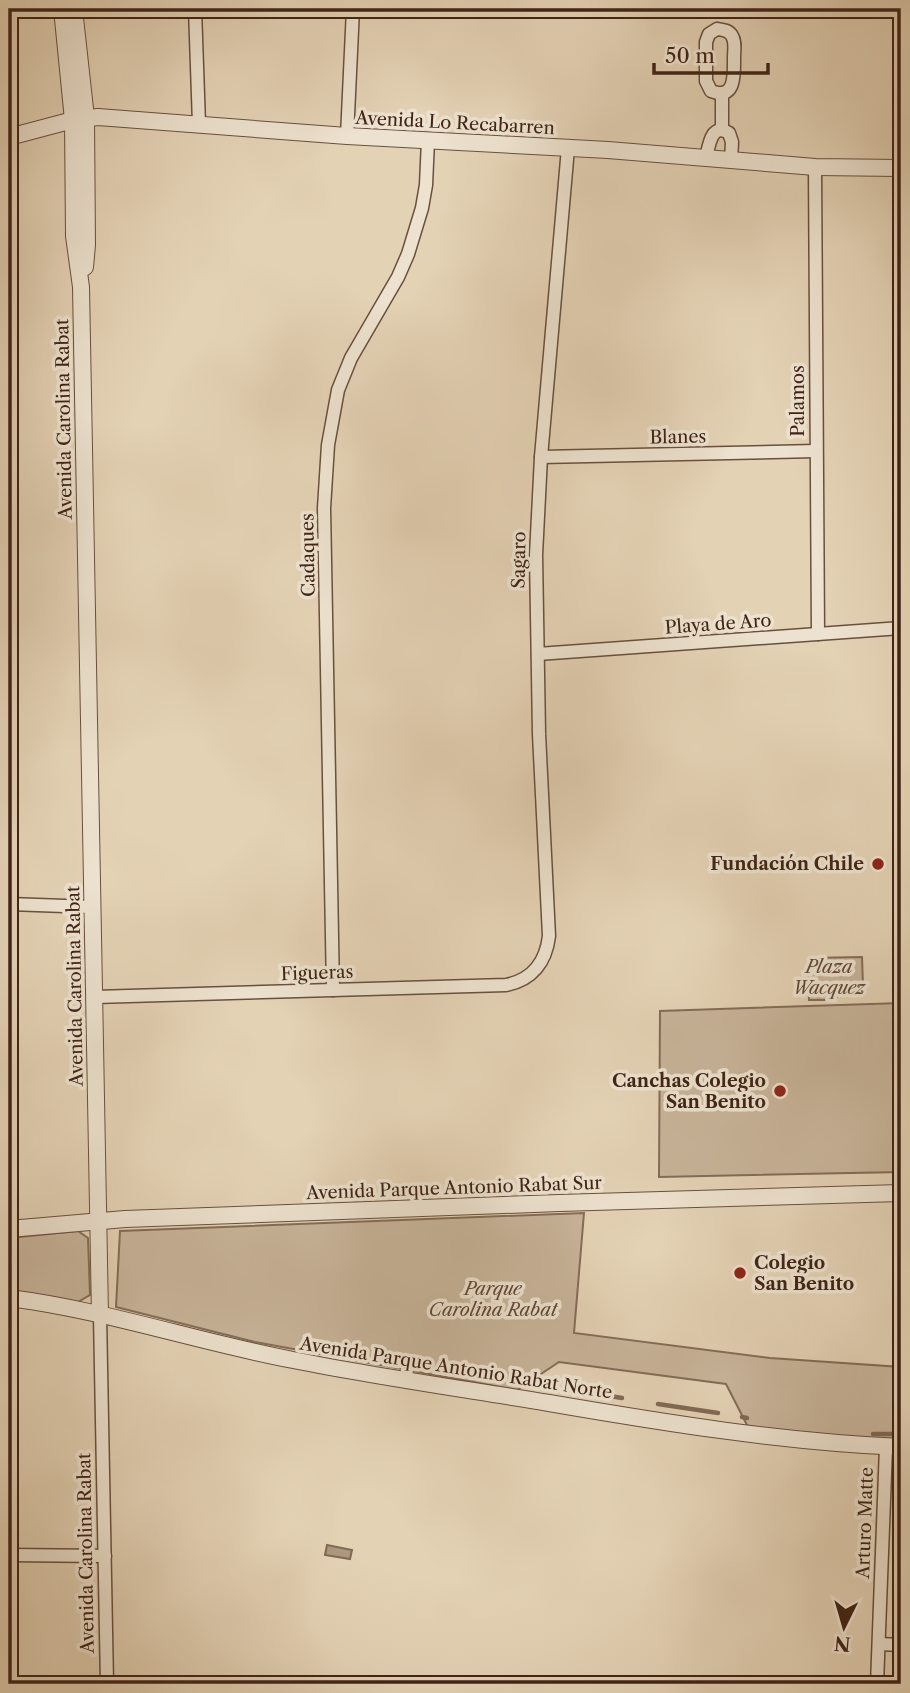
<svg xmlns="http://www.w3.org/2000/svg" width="910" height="1693" font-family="'Libre Caslon Text',serif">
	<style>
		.green { fill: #c8b49a; stroke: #846c58; stroke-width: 2 }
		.water { fill: #ac977f; stroke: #816955; stroke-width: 2 }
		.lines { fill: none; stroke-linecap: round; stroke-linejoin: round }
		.stream { stroke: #816955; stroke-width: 4.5 }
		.minor-casing { stroke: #69503e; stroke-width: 15 }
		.tertiary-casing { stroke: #69503e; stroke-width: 18 }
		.minor { stroke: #ede2cf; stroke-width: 12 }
		.tertiary { stroke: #ede2cf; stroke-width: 16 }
		.poi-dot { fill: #8f2418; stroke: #ede2cf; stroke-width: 2.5 }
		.labels { text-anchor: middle; stroke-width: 7; stroke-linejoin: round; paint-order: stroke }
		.street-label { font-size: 18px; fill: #402417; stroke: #ede2cf }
		.poi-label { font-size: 18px; font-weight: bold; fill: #402417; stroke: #ede2cf; text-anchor: end }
		.park-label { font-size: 18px; font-style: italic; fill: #624838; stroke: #ede2cf }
	</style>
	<rect width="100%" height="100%" fill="#e4d2b5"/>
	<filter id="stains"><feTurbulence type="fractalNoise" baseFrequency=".00286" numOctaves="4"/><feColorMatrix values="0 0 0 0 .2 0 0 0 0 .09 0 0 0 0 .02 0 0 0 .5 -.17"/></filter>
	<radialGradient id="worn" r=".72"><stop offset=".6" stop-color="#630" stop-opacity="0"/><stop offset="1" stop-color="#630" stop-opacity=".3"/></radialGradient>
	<g class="green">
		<polygon points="862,957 863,986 829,1000 809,1000 808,958"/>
		<polygon points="901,1003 901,1172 659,1177 660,1011"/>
		<polygon points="584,1213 574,1333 770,1358 901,1367 901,1440 858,1438 748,1427 726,1384 559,1362 517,1390 255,1342 116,1307 120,1231"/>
		<polygon points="78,1231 88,1238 90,1295 78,1302 9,1290 9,1238"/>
	</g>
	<polygon class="water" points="327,1545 352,1550 350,1559 325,1555"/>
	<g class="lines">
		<g class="stream">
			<polyline points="566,1389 622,1398"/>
			<polyline points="658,1404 718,1413"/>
			<polyline points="742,1417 747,1418"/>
			<polyline points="873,1434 901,1434"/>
		</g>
		<defs>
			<g id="minor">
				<polyline points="195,9 199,124"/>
				<path d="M717 29C723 30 729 30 732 36 736 42 734 51 734 58 734 74 736 101 711 91L706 81V42L709 34Z"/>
				<polyline points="722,93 722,129"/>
				<polyline points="347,136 353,9"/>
				<path d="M706 158C709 146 711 122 729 133L732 142 731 161"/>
				<polyline points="815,167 818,634"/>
				<polyline points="541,457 816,451"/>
				<polyline points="538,654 901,628"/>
				<polyline points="9,904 93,907"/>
				<polyline points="333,990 324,508 328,445 338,390 351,358 398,277 408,254 422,208 426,185 428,140"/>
				<path d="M95 997 506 985C532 980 546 962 549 936L539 734 536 555 541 457 568 148"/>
				<polyline points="100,1315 107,1684"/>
				<polyline points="9,1555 105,1556"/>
				<polyline points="879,1644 901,1645"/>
				<polyline points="877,1684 886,1447"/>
			</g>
			<g id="tertiary">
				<polyline points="62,9 73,120 74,236 81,287 100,1315"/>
				<polyline points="74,9 86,118 87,245 85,267"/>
				<polyline points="9,137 73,120 98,117 347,136 608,150 815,167 901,168"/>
				<polyline points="9,1229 125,1219 559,1203 901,1193"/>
				<path d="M9 1298C105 1310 198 1342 293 1360 378 1377 464 1389 549 1403 666 1423 783 1442 901 1447"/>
			</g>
		</defs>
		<use href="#minor" class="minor-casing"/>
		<use href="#tertiary" class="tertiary-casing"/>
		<use href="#minor" class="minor"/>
		<use href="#tertiary" class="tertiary"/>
	</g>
	<g class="poi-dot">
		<circle cx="878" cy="864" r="7"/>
		<circle cx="780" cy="1091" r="7"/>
		<circle cx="740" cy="1273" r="7"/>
	</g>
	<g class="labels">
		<g class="street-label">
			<text transform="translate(455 123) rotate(3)" y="6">Avenida Lo Recabarren</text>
			<text transform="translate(798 401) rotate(-90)" y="6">Palamos</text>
			<text transform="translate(64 419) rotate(-91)" y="6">Avenida Carolina Rabat</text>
			<text transform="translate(678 437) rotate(-1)" y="6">Blanes</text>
			<text transform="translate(308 555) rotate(-91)" y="6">Cadaques</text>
			<text transform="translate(519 560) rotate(-89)" y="6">Sagaro</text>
			<text transform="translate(718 624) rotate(-4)" y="6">Playa de Aro</text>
			<text transform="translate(317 973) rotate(-2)" y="6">Figueras</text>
			<text transform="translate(75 986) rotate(-91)" y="6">Avenida Carolina Rabat</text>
			<text transform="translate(454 1188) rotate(-2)" y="6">Avenida Parque Antonio Rabat Sur</text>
			<text transform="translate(456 1368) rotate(9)" y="6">Avenida Parque Antonio Rabat Norte</text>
			<text transform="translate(865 1523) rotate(-88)" y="6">Arturo Matte</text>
			<text transform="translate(86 1553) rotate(-91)" y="6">Avenida Carolina Rabat</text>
		</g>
		<g class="poi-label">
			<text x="864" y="870">Fundación Chile</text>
			<text x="766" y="1087">Canchas Colegio<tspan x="766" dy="21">San Benito</tspan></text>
			<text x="754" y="1269" text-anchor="start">Colegio<tspan x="754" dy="21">San Benito</tspan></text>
		</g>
		<g class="park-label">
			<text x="829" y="973">Plaza<tspan x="829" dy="21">Wacquez</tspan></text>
			<text x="493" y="1295">Parque<tspan x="493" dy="21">Carolina Rabat</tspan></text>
		</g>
	</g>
	<rect width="910" height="1693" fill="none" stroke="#e4d2b5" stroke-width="35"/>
	<rect x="10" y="10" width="889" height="1672" fill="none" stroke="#402417" stroke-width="3.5"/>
	<rect x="18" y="18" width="875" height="1658" fill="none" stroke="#402417" stroke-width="2"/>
	<g transform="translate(844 1627) rotate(185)" stroke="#ede2cf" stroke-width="5" paint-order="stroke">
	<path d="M0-5L12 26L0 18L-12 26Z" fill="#402417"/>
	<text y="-10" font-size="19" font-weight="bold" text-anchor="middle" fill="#402417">N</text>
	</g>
	<path d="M654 63v10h114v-10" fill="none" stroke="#402417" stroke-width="3.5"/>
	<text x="665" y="63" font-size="21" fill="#402417" stroke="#ede2cf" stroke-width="5" paint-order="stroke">50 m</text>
	<rect width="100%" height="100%" filter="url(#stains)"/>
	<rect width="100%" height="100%" fill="url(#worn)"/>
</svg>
